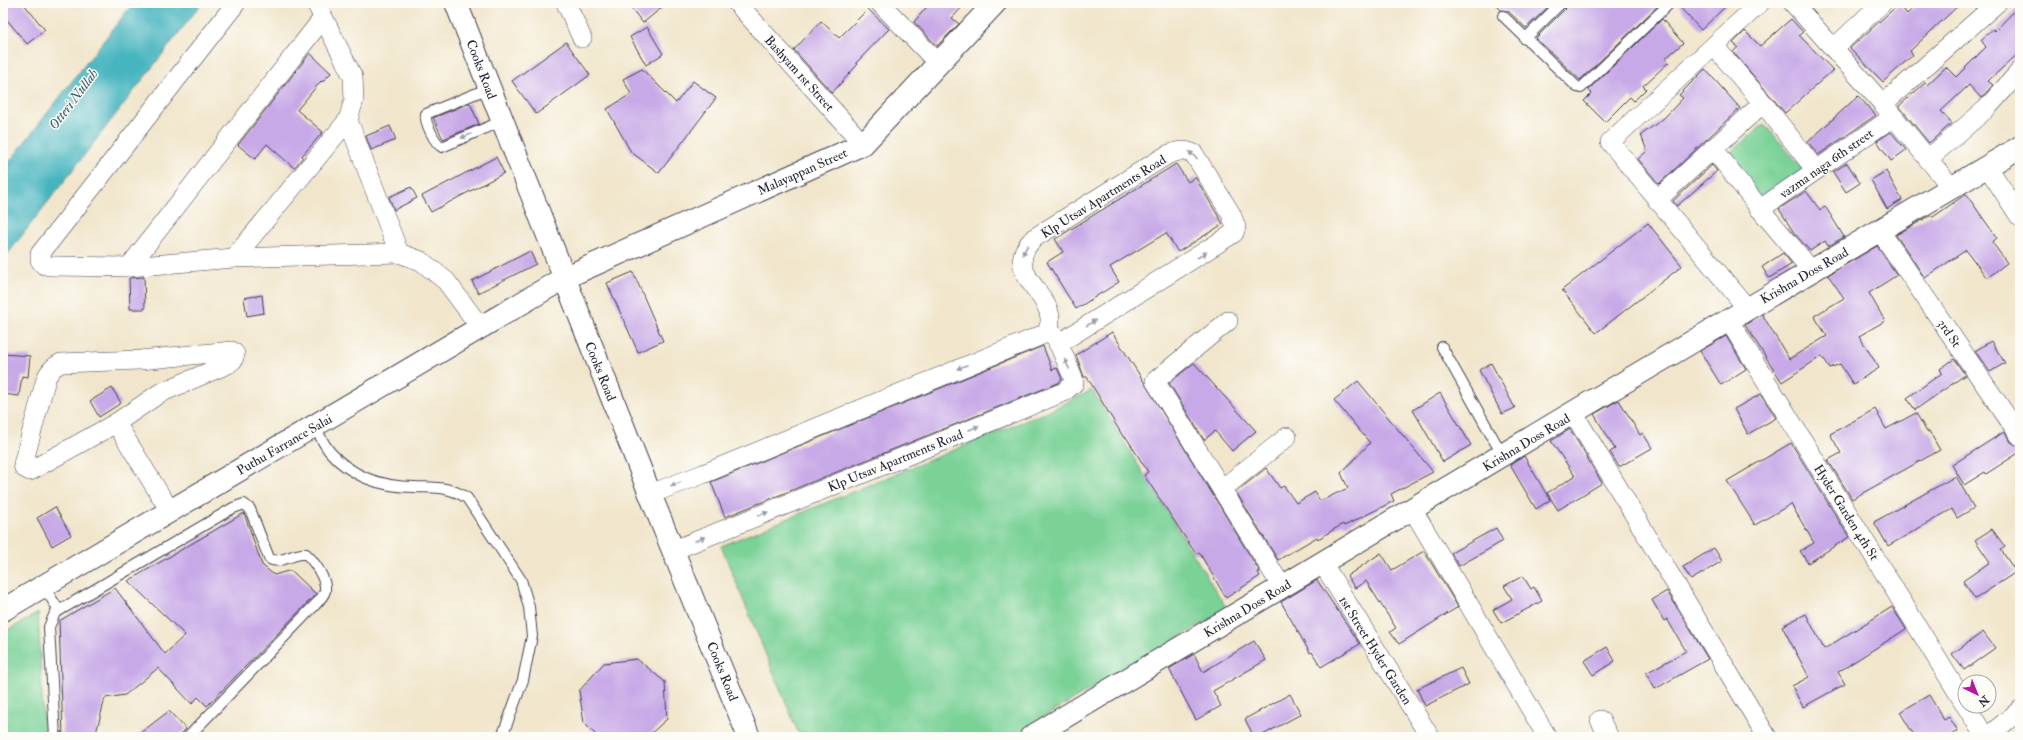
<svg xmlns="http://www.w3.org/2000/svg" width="2023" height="740" font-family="'IM FELL Double Pica',serif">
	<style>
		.green { fill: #7ad297; stroke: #4e7a69 }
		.water { fill: #46b5c0; stroke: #346c7e }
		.building { fill: #c7a9e7 }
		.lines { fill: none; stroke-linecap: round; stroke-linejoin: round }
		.lane-casing { stroke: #413f51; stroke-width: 12 }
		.street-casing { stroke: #413f51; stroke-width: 20 }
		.secondary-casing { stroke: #413f51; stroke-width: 24 }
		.primary-casing { stroke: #413f51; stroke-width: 24 }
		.lane { stroke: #fff; stroke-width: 10 }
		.street { stroke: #fff; stroke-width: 19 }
		.secondary { stroke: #fff; stroke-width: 22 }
		.primary { stroke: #fff; stroke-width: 22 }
		.oneway { fill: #9c9ca7 }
		.labels { text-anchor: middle; stroke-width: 3; stroke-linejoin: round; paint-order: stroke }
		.street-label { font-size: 13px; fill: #22223b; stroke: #fdfcf7 }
		.water-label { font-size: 14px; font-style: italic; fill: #305d70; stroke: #fdfcf7 }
	</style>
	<rect width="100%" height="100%" fill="#fdfcf7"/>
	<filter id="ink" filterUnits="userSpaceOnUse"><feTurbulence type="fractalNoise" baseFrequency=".025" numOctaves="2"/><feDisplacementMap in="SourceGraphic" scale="8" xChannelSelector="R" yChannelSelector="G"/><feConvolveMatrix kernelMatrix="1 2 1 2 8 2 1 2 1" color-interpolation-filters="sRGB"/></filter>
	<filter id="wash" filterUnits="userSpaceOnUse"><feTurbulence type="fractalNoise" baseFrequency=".012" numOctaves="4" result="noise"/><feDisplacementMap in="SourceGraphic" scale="16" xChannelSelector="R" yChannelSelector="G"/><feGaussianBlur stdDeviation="0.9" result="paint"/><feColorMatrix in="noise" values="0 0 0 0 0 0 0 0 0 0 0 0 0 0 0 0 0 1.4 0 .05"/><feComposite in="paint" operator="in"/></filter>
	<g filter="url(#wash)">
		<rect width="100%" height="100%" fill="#f1e6cc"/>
		<g class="green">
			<polygon points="1764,124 1804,170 1765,203 1726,156"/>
			<polygon points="1092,390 1227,609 1010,737 800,737 721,546 1049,411"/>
			<polygon points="38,613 44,737 3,737 3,633"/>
		</g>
		<polygon class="water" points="133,3 202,3 3,260 3,170"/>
		<g id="blocks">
			<g class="building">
				<polygon points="3,3 23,3 45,30 27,44 3,15"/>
				<polygon points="627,3 667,3 643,23"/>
				<polygon points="930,3 966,3 952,18 959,24 937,46 914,22"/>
				<polygon points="1494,3 1552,3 1526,28 1508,11 1501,10"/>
				<polygon points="1567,3 1661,3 1580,80 1536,38 1566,8"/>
				<polygon points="1676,3 1729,3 1701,30"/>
				<polygon points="1919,3 1961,3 1910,51 1913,55 1883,82 1850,48 1899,4 1907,14"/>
				<polygon points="2020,5 2020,52 1988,81 1993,85 1981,98 1969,85 1941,111 1952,123 1929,143 1899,106 1925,83 1927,85 1946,67 1956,77 1986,47 1981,40 1993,29 1995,31"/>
				<polygon points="868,9 889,29 856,63 858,64 832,93 794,50 821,21 839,38"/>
				<polygon points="1662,19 1683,43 1665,59 1669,62 1643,86 1646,89 1634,101 1630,97 1605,122 1584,101 1592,93 1588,90"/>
				<polygon points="1791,19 1803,32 1799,35 1833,70 1785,113 1733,52 1738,47 1733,43 1745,31 1760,46"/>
				<polygon points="647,27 663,54 646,65 630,37"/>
				<polygon points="566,42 590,75 536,114 512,81"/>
				<polygon points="310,53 331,73 322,82 321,81 297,110 323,132 302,156 303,157 294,168 267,144 255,159 238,145"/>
				<polygon points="642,69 676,103 693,81 716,98 659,173 631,152 607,109 631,94 623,79"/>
				<polygon points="1705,69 1740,108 1659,184 1638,159 1647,151 1641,135 1664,118 1683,98 1679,95"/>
				<polygon points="1858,96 1876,115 1818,155 1808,142"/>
				<polygon points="470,103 479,124 443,139 433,118"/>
				<polygon points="390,126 396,140 371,150 366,136"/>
				<polygon points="1891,132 1906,150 1891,161 1877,141"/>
				<polygon points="496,157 504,173 431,212 422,196"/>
				<polygon points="1847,163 1860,183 1846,192 1833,172"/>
				<polygon points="1176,164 1188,182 1195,177 1223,224 1178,252 1166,233 1110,267 1119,282 1076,309 1047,262 1063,252 1055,239"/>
				<polygon points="1712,165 1717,171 1677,206 1673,201"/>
				<polygon points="1886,171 1902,200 1887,209 1871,180"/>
				<polygon points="411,187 417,198 394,210 389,197"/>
				<polygon points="1806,191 1820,210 1825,206 1844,237 1828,246 1825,241 1810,251 1795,234 1779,209"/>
				<polygon points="1966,194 1997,238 1992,242 2007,263 1987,278 1966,250 1925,278 1896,235 1931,215 1933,217"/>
				<polygon points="1648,223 1682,266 1596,333 1562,290"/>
				<polygon points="1877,246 1897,275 1869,293 1885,321 1859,336 1879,368 1853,384 1840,364 1830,368 1822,356 1782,382 1745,325 1762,314 1789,359 1827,336 1814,316 1844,298 1828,275"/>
				<polygon points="530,251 536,264 478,293 472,281"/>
				<polygon points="1783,253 1792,264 1769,278 1762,267"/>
				<polygon points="633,272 663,341 638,352 607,283"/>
				<polygon points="144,277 145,309 130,309 129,278"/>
				<polygon points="262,295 264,313 247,316 244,298"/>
				<polygon points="1112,332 1144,382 1260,572 1258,572 1260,576 1226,598 1199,552 1196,554 1144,475 1148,472 1126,437 1124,438 1087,377 1084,377 1076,355"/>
				<polygon points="1726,336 1746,369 1721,385 1700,351"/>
				<polygon points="1991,341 2005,363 1990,372 1975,351"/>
				<polygon points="1043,346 1052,370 1057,368 1062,379 1058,383 725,517 711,482"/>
				<polygon points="3,354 30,356 28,377 22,376 19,396 3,394"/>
				<polygon points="1954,359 1965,375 1915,410 1907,398 1942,373 1940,369"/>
				<polygon points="1194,363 1256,431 1232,451 1215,431 1204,440 1169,383"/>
				<polygon points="1491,363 1515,408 1502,414 1479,370"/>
				<polygon points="1358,381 1433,472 1391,494 1394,501 1344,526 1343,524 1318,539 1317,537 1278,560 1236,492 1266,468 1280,488 1284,486 1296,503 1315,492 1320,501 1348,488 1341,473 1370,443 1334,400"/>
				<polygon points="112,388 121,403 99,417 90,401"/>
				<polygon points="1440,393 1471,445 1443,462 1413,410"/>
				<polygon points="1761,394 1776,418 1748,434 1734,409"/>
				<polygon points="1619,400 1640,435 1643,433 1652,448 1619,467 1610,452 1615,449 1594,414"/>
				<polygon points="1875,409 1886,429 1916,413 1927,432 1929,431 1940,450 1852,499 1828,460 1841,453 1830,434"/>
				<polygon points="1570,429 1602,483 1558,510 1547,493 1575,476 1551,441"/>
				<polygon points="2004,432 2011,442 2020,447 2020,452 1986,474 1985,472 1964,485 1952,465"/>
				<polygon points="1791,443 1849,537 1808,563 1800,551 1814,543 1791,504 1755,525 1727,481"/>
				<polygon points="1524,456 1550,500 1536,509 1510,465"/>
				<polygon points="1956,476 1974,508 1957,518 1952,509 1888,546 1874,522"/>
				<polygon points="55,507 71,535 52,546 37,518"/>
				<polygon points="244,513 262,565 274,575 288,571 293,572 316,594 207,706 198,697 192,704 158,668 125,695 105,698 95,737 63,737 59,621 115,588 165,654 185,635 128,581"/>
				<polygon points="1496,528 1503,541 1459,566 1451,553"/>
				<polygon points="1992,529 2005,547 2001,550 2016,572 1975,599 1963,581 1990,562 1975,540"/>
				<polygon points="1714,548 1722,561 1691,580 1683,567"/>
				<polygon points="1424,551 1458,607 1399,644 1390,632 1396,628 1366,581 1355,588 1347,576 1381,553 1392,570"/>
				<polygon points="1523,576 1531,589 1534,587 1542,601 1501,623 1493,610 1512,599 1504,586"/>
				<polygon points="1317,580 1360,644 1321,667 1312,652 1310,653 1281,602"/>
				<polygon points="1667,591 1708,659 1655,689 1646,673 1686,651 1667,619 1664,621 1652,600"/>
				<polygon points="1892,607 1906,629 1838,672 1845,684 1803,707 1792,686 1809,677 1782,626 1806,614 1824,649"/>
				<polygon points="1983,632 1995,648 1964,670 1952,654"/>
				<polygon points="1254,641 1266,660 1213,691 1221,706 1196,720 1169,669 1194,654 1203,672"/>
				<polygon points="1607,647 1615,661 1593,675 1584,661"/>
				<polygon points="637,659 665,682 667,719 647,737 598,737 584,723 579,691 604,663"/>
				<polygon points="1461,668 1469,684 1425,706 1417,689"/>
				<polygon points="1290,694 1301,714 1259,737 1254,737 1245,719"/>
				<polygon points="1929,695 1944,720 1949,717 1958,731 1949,737 1915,737 1900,712"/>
				<polygon points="169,711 186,729 178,737 135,737"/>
			</g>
		</g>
	</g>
	<g filter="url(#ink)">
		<use href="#blocks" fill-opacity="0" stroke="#413f51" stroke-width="1"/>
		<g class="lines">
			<defs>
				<g id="lane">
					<polyline points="1503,16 1577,87 1581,88 1670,3"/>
					<polyline points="1525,39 1561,3"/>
					<path d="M489 88 426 114C424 121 435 144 442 147L502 121"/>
					<polyline points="1442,347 1503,456"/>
					<path d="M314 426C319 434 324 445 330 452 352 477 383 487 415 487 436 488 449 486 467 498L521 580 529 607 532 636 523 680 502 737"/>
					<polyline points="43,586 59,610"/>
					<path d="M55 737 49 627 55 613 233 508 244 504 250 509 269 558C277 566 295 552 306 554 314 561 327 580 325 591 323 598 316 604 311 609L188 737"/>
				</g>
				<g id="street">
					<polyline points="236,3 40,254 40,260 44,265 50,266 129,267 234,258 399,253"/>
					<polyline points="316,3 353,77 354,100 348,120 399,253 421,261 446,281 481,328"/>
					<polyline points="566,3 582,38"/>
					<polyline points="737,3 863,144"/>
					<polyline points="880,3 939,64"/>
					<polyline points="1793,3 1883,104 1951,187"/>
					<polyline points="1714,46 1763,103"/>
					<polyline points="1834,48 1882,3"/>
					<polyline points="1883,104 1997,3"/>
					<polyline points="1713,148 1760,209 1812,271"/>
					<polyline points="1928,159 1986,109 2020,71"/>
					<polyline points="1987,166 2020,217"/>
					<polyline points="1657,200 1763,103 1815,169"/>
					<polyline points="1760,209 1893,117"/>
					<polyline points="1880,231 2020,436"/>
					<polyline points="234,258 348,120"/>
					<polyline points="129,267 323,18"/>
					<polyline points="1747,308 1610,142 1760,3"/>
					<polyline points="1728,319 1965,704"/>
					<polyline points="1228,321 1155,381 1282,587"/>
					<path d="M1047 333C1048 328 1051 323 1050 318 1048 290 1001 270 1034 238L1167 155C1177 151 1184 149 1194 154L1231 214 1236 227 1234 233 1058 344"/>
					<path d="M232 351 235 354 233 360 228 364 160 393 116 423 30 471 24 468 23 464 46 379C49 371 53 367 61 363L140 360Z"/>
					<polyline points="1574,414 1767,737"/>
					<polyline points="116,423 170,511"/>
					<polyline points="1222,489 1287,437"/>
					<polyline points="650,494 703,474 1047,333 1053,334 1056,338 1073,377 1074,383 1064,392 674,550"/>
					<polyline points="1413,510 1546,735 1542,737"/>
					<polyline points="1323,564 1430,737"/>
					<polyline points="1966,706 1985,737"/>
					<polyline points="1600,720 1609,737"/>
					<polyline points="1987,737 2020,710"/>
				</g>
				<g id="secondary">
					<polyline points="3,610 564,278 863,144 995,3"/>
					<path d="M1031 737C1361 540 1689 342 2020 147"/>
				</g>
				<polyline id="primary" points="456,3 650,494 749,737"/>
			</defs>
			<use href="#lane" class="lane-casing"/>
			<use href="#street" class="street-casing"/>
			<use href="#secondary" class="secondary-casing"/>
			<use href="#primary" class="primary-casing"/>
			<use href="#lane" class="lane"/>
			<use href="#street" class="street"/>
			<use href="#secondary" class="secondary"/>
			<use href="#primary" class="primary"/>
		</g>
		<defs><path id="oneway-solid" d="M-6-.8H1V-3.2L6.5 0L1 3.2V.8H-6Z"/></defs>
		<g class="oneway">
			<use href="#oneway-solid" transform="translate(466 136) rotate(157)"/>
			<use href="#oneway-solid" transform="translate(1193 155) rotate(-139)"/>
			<use href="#oneway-solid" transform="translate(1025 250) rotate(119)"/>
			<use href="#oneway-solid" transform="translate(1202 255) rotate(-32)"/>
			<use href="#oneway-solid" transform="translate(1091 323) rotate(-32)"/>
			<use href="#oneway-solid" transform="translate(1067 364) rotate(-114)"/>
			<use href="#oneway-solid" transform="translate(962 367) rotate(158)"/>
			<use href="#oneway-solid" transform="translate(974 428) rotate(-22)"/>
			<use href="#oneway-solid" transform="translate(676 484) rotate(160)"/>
			<use href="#oneway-solid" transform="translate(763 514) rotate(-22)"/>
			<use href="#oneway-solid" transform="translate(700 539) rotate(-22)"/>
		</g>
	</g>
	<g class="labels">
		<g class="street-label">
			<text transform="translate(482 69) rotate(69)" y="5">Cooks Road</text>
			<text transform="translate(800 73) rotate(48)" y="5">Bashyam 1st Street</text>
			<text transform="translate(1826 163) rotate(-35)" y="5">vazma naga 6th street</text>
			<text transform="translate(802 171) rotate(-24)" y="5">Malayappan Street</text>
			<text transform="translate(1103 196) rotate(-32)" y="5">Klp Utsav Apartments Road</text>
			<text transform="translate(1804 275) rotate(-30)" y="5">Krishna Doss Road</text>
			<text transform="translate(1950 333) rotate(56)" y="5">3rd St</text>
			<text transform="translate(601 371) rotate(68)" y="5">Cooks Road</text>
			<text transform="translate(1526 442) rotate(-31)" y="5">Krishna Doss Road</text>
			<text transform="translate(284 444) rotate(-30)" y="5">Puthu Farrance Salai</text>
			<text transform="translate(895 460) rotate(-22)" y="5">Klp Utsav Apartments Road</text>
			<text transform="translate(1847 512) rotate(58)" y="5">Hyder Garden 4th St</text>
			<text transform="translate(1247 608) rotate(-31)" y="5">Krishna Doss Road</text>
			<text transform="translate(1376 650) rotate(58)" y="5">1st Street Hyder Garden</text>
			<text transform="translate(723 671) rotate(68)" y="5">Cooks Road</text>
		</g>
		<g class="water-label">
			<text transform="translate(73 99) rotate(-53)" y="5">Otteri Nullah</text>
		</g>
	</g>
	<rect width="2023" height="740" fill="none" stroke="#fdfcf7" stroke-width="16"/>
	<g transform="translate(1977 694) rotate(137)"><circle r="19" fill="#fdfcf7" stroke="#a5a5ac"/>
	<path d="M0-3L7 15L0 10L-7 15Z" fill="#b5179e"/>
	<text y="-6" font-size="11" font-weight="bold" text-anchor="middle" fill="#22223b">N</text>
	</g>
</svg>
